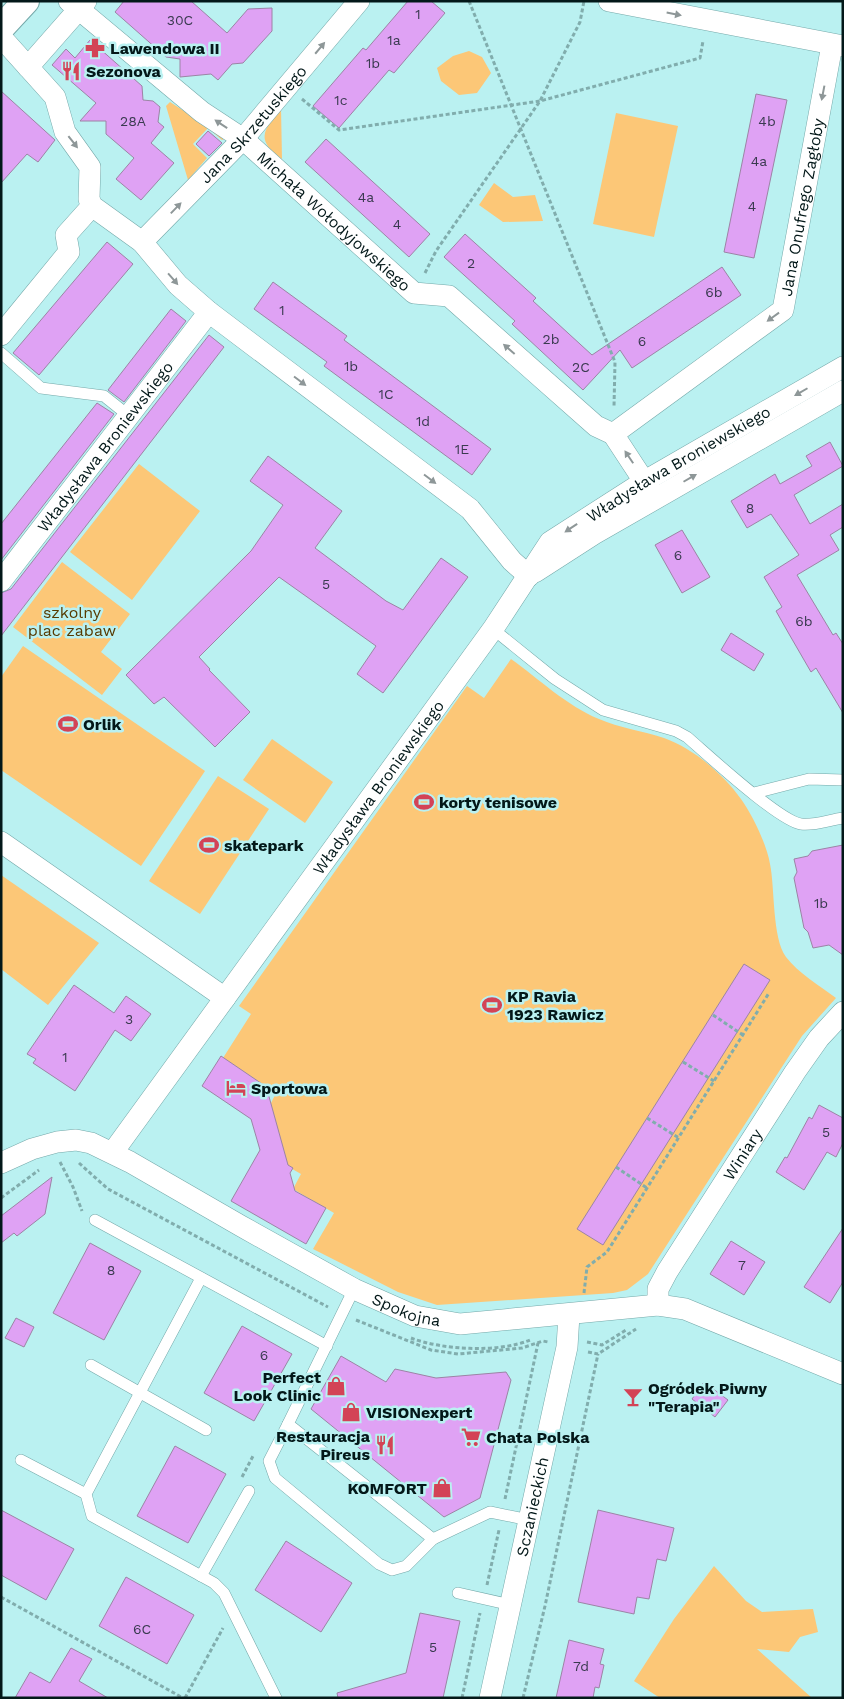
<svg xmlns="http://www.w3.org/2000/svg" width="844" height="1699" font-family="'Work Sans',sans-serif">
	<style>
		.green { fill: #fcc777 }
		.building { fill: #dfa2f4; stroke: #9c84a5 }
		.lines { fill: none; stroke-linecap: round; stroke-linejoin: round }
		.service-casing { stroke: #74a8a9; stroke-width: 12 }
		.minor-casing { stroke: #74a8a9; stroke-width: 22 }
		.tertiary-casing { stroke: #74a8a9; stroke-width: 28 }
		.path { stroke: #81adad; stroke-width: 3; stroke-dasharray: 4 2.5; stroke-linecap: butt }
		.service { stroke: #fff; stroke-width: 11 }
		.minor { stroke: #fff; stroke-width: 21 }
		.tertiary { stroke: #fff; stroke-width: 26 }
		.oneway { fill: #8e9798 }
		.labels { text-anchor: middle; stroke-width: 5; stroke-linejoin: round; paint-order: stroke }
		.number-label { font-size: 14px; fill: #3a3a50 }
		.poi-label { font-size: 16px; font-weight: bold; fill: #031819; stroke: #baf1f1; text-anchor: start }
		.street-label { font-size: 16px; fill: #031819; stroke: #baf1f1 }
		.park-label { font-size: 16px; fill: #563900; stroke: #baf1f1 }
	</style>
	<rect width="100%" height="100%" fill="#baf1f1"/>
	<g class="green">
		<polygon points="469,51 482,57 491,73 477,93 459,95 441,81 437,68 453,56"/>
		<polygon points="170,102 226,138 222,140 208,128 193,144 207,158 188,180 166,106"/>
		<path d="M281 108 282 159C256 141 262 131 281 108Z"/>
		<polygon points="616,113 678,126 654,237 593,224"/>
		<polygon points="494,183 513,197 535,195 543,221 503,222 479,205"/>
		<polygon points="139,464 200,511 132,600 70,552"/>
		<polygon points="62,562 130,614 101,652 122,669 102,695 13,627"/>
		<polygon points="23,646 205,771 141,866 1,770 1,677"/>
		<path d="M511 659C539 679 567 706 599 719 619 728 643 731 664 738 693 748 723 774 741 799 752 814 767 845 770 864 775 888 772 938 786 957 798 973 820 986 836 998L802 1036 648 1274 627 1290 613 1293 437 1305 398 1292 313 1249 334 1213 293 1189 301 1174 287 1166 270 1105 276 1093 223 1058 251 1014 239 1006 467 686 484 698Z"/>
		<polygon points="272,739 333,782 305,823 243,780"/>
		<polygon points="218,776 269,809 200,914 149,881"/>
		<polygon points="1,875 99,943 48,1005 1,969"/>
		<polygon points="714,1566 746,1601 762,1612 813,1609 818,1632 800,1637 789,1652 757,1649 812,1698 660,1698 634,1681 674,1619"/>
	</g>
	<g class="building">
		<polygon points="124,1 191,1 227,33 248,9 272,8 272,31 243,63 232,64 218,80 211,74 180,77 180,59 166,57 115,12"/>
		<polygon points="408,1 431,1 445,13 394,73 389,70 339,128 313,106 363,48 366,50"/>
		<polygon points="90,40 142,86 143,100 153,101 160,107 158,122 164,127 151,143 174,163 141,200 116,179 134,158 106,134 106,121 80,121 96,103 52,65 66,49 75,58"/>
		<polygon points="1,91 55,140 38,162 27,154 1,183"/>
		<polygon points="756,94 787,100 754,258 724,252"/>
		<polygon points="208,131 222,143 209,156 196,144"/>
		<polygon points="326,139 430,234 409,257 305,162"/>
		<polygon points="465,234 536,298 533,301 592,355 722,267 741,295 632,368 620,350 583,390 512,324 515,321 444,257"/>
		<polygon points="107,242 133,264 39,375 13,353"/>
		<polygon points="273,282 347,336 344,340 491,449 472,475 324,366 327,362 254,309"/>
		<polygon points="171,309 186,321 124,402 108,390"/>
		<polygon points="209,335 224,347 1,636 1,593 11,589"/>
		<polygon points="97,403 114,414 1,560 1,524"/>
		<polygon points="830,442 843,466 794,495 810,524 843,504 843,527 830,535 839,550 797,575 833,635 836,633 843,644 843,713 816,668 811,672 789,634 776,611 782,607 764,577 799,555 771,514 747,528 731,501 775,474 780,484 812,466 806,456"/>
		<polygon points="268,456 342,511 315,548 386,601 403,610 441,558 468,577 383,693 357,674 376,646 279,577 199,657 210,669 209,670 250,712 215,747 164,697 154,704 126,675 251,551 283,505 250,481"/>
		<polygon points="682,530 710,577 682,593 655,545"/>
		<polygon points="731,633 764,654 754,671 721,650"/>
		<polygon points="843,845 843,955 829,945 813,948 808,932 804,928 794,878 797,872 794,859 808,856 812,851"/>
		<polygon points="744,964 770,980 603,1245 577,1229"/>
		<polygon points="74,985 114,1013 126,996 151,1014 131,1041 115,1030 75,1091 33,1063 36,1059 27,1054"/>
		<polygon points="221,1056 271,1090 268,1093 288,1165 293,1168 290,1173 295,1191 326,1208 306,1244 231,1201 260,1150 251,1119 202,1086"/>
		<polygon points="819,1105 843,1118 843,1143 836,1157 827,1152 804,1190 776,1172 785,1157 787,1158 809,1117 812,1119"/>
		<polygon points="52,1177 45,1214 17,1236 14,1233 1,1243 1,1216"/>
		<polygon points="843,1228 843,1282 830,1303 804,1287"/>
		<polygon points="731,1241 765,1262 744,1295 710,1274"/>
		<polygon points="90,1243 141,1271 104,1340 53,1313"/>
		<polygon points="16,1318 34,1327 24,1347 5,1338"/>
		<polygon points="242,1326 292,1354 254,1421 204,1393"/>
		<polygon points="341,1356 386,1382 395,1369 436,1378 506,1372 511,1380 480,1498 444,1517 311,1409"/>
		<polygon points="704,1382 728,1400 715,1417 692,1399"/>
		<polygon points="175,1446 226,1474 188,1543 137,1516"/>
		<polygon points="1,1510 74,1549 46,1600 1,1575"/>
		<polygon points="598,1510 674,1528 666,1561 657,1559 649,1599 637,1597 634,1614 578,1602"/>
		<polygon points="286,1541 352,1583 321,1632 255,1590"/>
		<polygon points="126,1577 194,1615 167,1664 99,1626"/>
		<polygon points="420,1613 460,1621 443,1698 338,1698 337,1693 406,1673"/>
		<polygon points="569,1640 604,1649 600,1664 604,1665 599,1688 595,1687 593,1698 556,1698"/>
		<polygon points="71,1648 92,1659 79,1681 108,1698 15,1698 30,1672 50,1683"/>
	</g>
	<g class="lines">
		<defs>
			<g id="service">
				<polyline points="1,353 41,388 104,396 129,416"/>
				<path d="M493 629 555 679 603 710 676 731 687 737C708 755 779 821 801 824 814 826 829 820 843 818"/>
				<polyline points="754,793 809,779 843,780"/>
				<polyline points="95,1220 327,1346"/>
				<polyline points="201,1278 86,1494 92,1516 214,1583 224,1593 276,1698"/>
				<polyline points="354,1289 288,1424 433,1539 490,1512 529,1520"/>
				<polyline points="91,1365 206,1430"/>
				<polyline points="288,1424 269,1461 275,1478 379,1564 392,1570 406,1566 433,1539"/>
				<polyline points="21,1460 86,1494"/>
				<polyline points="201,1576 249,1491"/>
				<polyline points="458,1593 511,1605"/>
			</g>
			<g id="minor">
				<path id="s1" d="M69 1 202 112 243 139 414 293 449 296 596 426 613 434 655 498"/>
				<polyline points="609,1 843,46"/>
				<polyline points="1,37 55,97 65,132 90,167 89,199 92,206 142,242 178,285 209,312 470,509 512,561 529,576"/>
				<polyline points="28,67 86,1"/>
				<path id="s2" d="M142 242 243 139 359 1"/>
				<polyline points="1,335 69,252 66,235 92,206"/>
				<path id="s3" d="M613 434 783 310 832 45"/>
				<polyline points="535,572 594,534 843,391"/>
				<path id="s4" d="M1 581 209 312"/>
				<polyline points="1,842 225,998"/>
				<path id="s5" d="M113 1152 493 629 550 542 645 481 843 367"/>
				<path id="s6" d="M1 1163 32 1149 57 1142 76 1140 91 1143 130 1162 241 1226 354 1289 415 1316 460 1324 658 1305 685 1309 843 1374"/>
				<path id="s7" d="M658 1305V1289L667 1272 795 1072 819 1038 843 1012"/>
				<path id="s8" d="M490 1698 567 1347 569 1315"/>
			</g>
			<polyline id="tertiary" points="1,28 26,1"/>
		</defs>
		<use href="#service" class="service-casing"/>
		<use href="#minor" class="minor-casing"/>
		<use href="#tertiary" class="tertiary-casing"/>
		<g class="path">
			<polyline points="469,1 615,362 614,407"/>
			<polyline points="302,99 339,130 540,101 700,58 703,41"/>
			<polyline points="425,273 436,251 540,101 580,22 584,1"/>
			<polyline points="713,1015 743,1035"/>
			<polyline points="683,1062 714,1081"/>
			<polyline points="647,1118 679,1138"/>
			<polyline points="60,1162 73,1187 82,1211"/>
			<polyline points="79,1163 108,1189 328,1307"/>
			<polyline points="616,1167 647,1188"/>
			<polyline points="1,1198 39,1170"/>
			<polyline points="584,1293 587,1267 607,1252 769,993"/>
			<polyline points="356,1320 431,1350 458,1354 522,1348 543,1341 548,1342"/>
			<path d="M411 1338C442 1350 499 1353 530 1340"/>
			<polyline points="587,1342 602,1345 626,1330"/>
			<polyline points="588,1352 598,1354 636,1329"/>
			<polyline points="242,1477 253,1456"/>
			<polyline points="505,1499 538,1343"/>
			<polyline points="487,1585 499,1530"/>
			<polyline points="1,1597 183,1698"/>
			<polyline points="185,1698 223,1628"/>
			<polyline points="462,1698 480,1613"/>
			<polyline points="523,1698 545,1606 598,1354"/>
		</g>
		<use href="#service" class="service"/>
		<use href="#minor" class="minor"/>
		<use href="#tertiary" class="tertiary"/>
	</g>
	<defs><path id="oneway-solid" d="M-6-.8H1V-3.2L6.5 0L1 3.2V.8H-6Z" transform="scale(1.25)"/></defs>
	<g class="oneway">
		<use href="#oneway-solid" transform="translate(674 14) rotate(11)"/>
		<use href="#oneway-solid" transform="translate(320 48) rotate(-50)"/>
		<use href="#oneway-solid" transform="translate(823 93) rotate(101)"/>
		<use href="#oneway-solid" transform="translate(221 124) rotate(-146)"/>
		<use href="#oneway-solid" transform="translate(73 142) rotate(52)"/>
		<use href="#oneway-solid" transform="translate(176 208) rotate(-46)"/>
		<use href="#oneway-solid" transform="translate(173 279) rotate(49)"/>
		<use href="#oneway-solid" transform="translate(773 317) rotate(144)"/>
		<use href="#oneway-solid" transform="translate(509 349) rotate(-139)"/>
		<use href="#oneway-solid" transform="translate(300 381) rotate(37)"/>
		<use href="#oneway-solid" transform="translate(801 392) rotate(150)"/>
		<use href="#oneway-solid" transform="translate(629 457) rotate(-124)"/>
		<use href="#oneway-solid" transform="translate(690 478) rotate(-30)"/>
		<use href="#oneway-solid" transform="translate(430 479) rotate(37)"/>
		<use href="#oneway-solid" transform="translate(571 528) rotate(146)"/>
	</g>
	<defs>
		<symbol id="pharmacy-bare" viewBox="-9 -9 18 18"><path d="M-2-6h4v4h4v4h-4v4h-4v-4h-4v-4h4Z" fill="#d34356" stroke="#baf1f1" stroke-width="2.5" paint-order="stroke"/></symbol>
		<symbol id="restaurant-bare" viewBox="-9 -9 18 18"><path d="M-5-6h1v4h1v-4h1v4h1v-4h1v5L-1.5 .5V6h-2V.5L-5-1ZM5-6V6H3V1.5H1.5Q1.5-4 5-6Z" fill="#d34356" stroke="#baf1f1" stroke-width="2.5" paint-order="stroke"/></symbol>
		<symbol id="stadium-bare" viewBox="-9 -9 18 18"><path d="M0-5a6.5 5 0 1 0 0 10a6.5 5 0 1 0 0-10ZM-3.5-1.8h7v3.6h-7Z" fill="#d34356" stroke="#baf1f1" stroke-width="2.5" paint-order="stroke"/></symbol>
		<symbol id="hotel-bare" viewBox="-9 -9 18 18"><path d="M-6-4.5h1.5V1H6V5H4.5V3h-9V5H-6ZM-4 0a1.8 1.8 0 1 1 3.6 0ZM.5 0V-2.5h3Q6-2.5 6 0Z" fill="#d34356" stroke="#baf1f1" stroke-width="2.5" paint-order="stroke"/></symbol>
		<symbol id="shop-bare" viewBox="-9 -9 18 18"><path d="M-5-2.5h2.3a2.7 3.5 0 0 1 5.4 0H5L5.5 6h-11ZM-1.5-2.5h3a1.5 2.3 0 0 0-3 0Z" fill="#d34356" stroke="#baf1f1" stroke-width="2.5" paint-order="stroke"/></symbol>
		<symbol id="bar-bare" viewBox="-9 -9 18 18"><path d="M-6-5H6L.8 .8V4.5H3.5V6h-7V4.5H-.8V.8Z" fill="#d34356" stroke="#baf1f1" stroke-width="2.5" paint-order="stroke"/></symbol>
		<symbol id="supermarket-bare" viewBox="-9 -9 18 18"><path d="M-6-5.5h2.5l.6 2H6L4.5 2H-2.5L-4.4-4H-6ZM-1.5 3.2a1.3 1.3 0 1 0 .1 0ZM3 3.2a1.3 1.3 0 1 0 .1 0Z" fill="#d34356" stroke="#baf1f1" stroke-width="2.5" paint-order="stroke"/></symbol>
	</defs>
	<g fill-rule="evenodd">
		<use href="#pharmacy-bare" x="81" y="34" width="28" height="28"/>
		<use href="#restaurant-bare" x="57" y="57" width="28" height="28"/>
		<use href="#stadium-bare" x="54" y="710" width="28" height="28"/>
		<use href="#stadium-bare" x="410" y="788" width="28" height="28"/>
		<use href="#stadium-bare" x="195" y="831" width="28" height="28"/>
		<use href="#stadium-bare" x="478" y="991" width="28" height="28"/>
		<use href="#hotel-bare" x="222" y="1074" width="28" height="28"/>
		<use href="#shop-bare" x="322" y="1372" width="28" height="28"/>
		<use href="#bar-bare" x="619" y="1383" width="28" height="28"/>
		<use href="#shop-bare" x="337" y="1398" width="28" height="28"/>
		<use href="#supermarket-bare" x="457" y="1423" width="28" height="28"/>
		<use href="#restaurant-bare" x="371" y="1431" width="28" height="28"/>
		<use href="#shop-bare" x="428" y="1474" width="28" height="28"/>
	</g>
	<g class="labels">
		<g class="number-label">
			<text x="418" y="19">1</text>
			<text x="180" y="25">30C</text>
			<text x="394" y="45">1a</text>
			<text x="373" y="68">1b</text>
			<text x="341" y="105">1c</text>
			<text x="133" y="126">28A</text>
			<text x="767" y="126">4b</text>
			<text x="759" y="166">4a</text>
			<text x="366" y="202">4a</text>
			<text x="752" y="211">4</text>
			<text x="397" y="229">4</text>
			<text x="471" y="268">2</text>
			<text x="714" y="297">6b</text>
			<text x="282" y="315">1</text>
			<text x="551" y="344">2b</text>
			<text x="642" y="346">6</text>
			<text x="351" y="371">1b</text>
			<text x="581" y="372">2C</text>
			<text x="386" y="399">1C</text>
			<text x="423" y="426">1d</text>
			<text x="462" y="454">1E</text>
			<text x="750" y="513">8</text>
			<text x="678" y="560">6</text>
			<text x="326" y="589">5</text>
			<text x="804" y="626">6b</text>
			<text x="821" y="908">1b</text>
			<text x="129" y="1024">3</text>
			<text x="65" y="1062">1</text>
			<text x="826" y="1137">5</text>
			<text x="742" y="1270">7</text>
			<text x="111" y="1275">8</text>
			<text x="264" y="1360">6</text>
			<text x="142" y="1634">6C</text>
			<text x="433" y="1652">5</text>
			<text x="581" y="1671">7d</text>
		</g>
		<g class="poi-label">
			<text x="110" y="54">Lawendowa II</text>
			<text x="86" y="77">Sezonova</text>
			<text x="83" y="730">Orlik</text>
			<text x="439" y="808">korty tenisowe</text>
			<text x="224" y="851">skatepark</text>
			<text x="507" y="1002">KP Ravia<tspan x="507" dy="18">1923 Rawicz</tspan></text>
			<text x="251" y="1094">Sportowa</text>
			<text x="321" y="1383" text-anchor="end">Perfect<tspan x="321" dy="18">Look Clinic</tspan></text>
			<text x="648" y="1394">Ogródek Piwny<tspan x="648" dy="18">"Terapia"</tspan></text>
			<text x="366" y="1418">VISIONexpert</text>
			<text x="370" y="1442" text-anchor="end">Restauracja<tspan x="370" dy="18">Pireus</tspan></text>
			<text x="486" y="1443">Chata Polska</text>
			<text x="427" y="1494" text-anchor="end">KOMFORT</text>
		</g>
		<g class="street-label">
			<text dy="6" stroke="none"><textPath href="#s2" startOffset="162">Jana Skrzetuskiego</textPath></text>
			<text dy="6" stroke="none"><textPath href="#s3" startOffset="315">Jana Onufrego Zagłoby</textPath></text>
			<text dy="6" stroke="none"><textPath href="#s1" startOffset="345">Michała Wołodyjowskiego</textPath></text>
			<text dy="6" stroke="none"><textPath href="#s4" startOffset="170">Władysława Broniewskiego</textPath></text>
			<text dy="6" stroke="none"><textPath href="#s5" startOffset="901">Władysława Broniewskiego</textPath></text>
			<text dy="6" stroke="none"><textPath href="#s5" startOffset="451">Władysława Broniewskiego</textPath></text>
			<text dy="6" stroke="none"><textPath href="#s7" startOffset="175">Winiary</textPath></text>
			<text dy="6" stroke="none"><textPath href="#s6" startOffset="452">Spokojna</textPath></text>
			<text dy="6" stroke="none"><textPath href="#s8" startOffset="196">Sczanieckich</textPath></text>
		</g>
		<g class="park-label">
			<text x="72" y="618">szkolny<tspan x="72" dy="18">plac zabaw</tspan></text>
		</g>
	</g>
	<rect width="844" height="1699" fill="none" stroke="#031819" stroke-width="5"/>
</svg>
